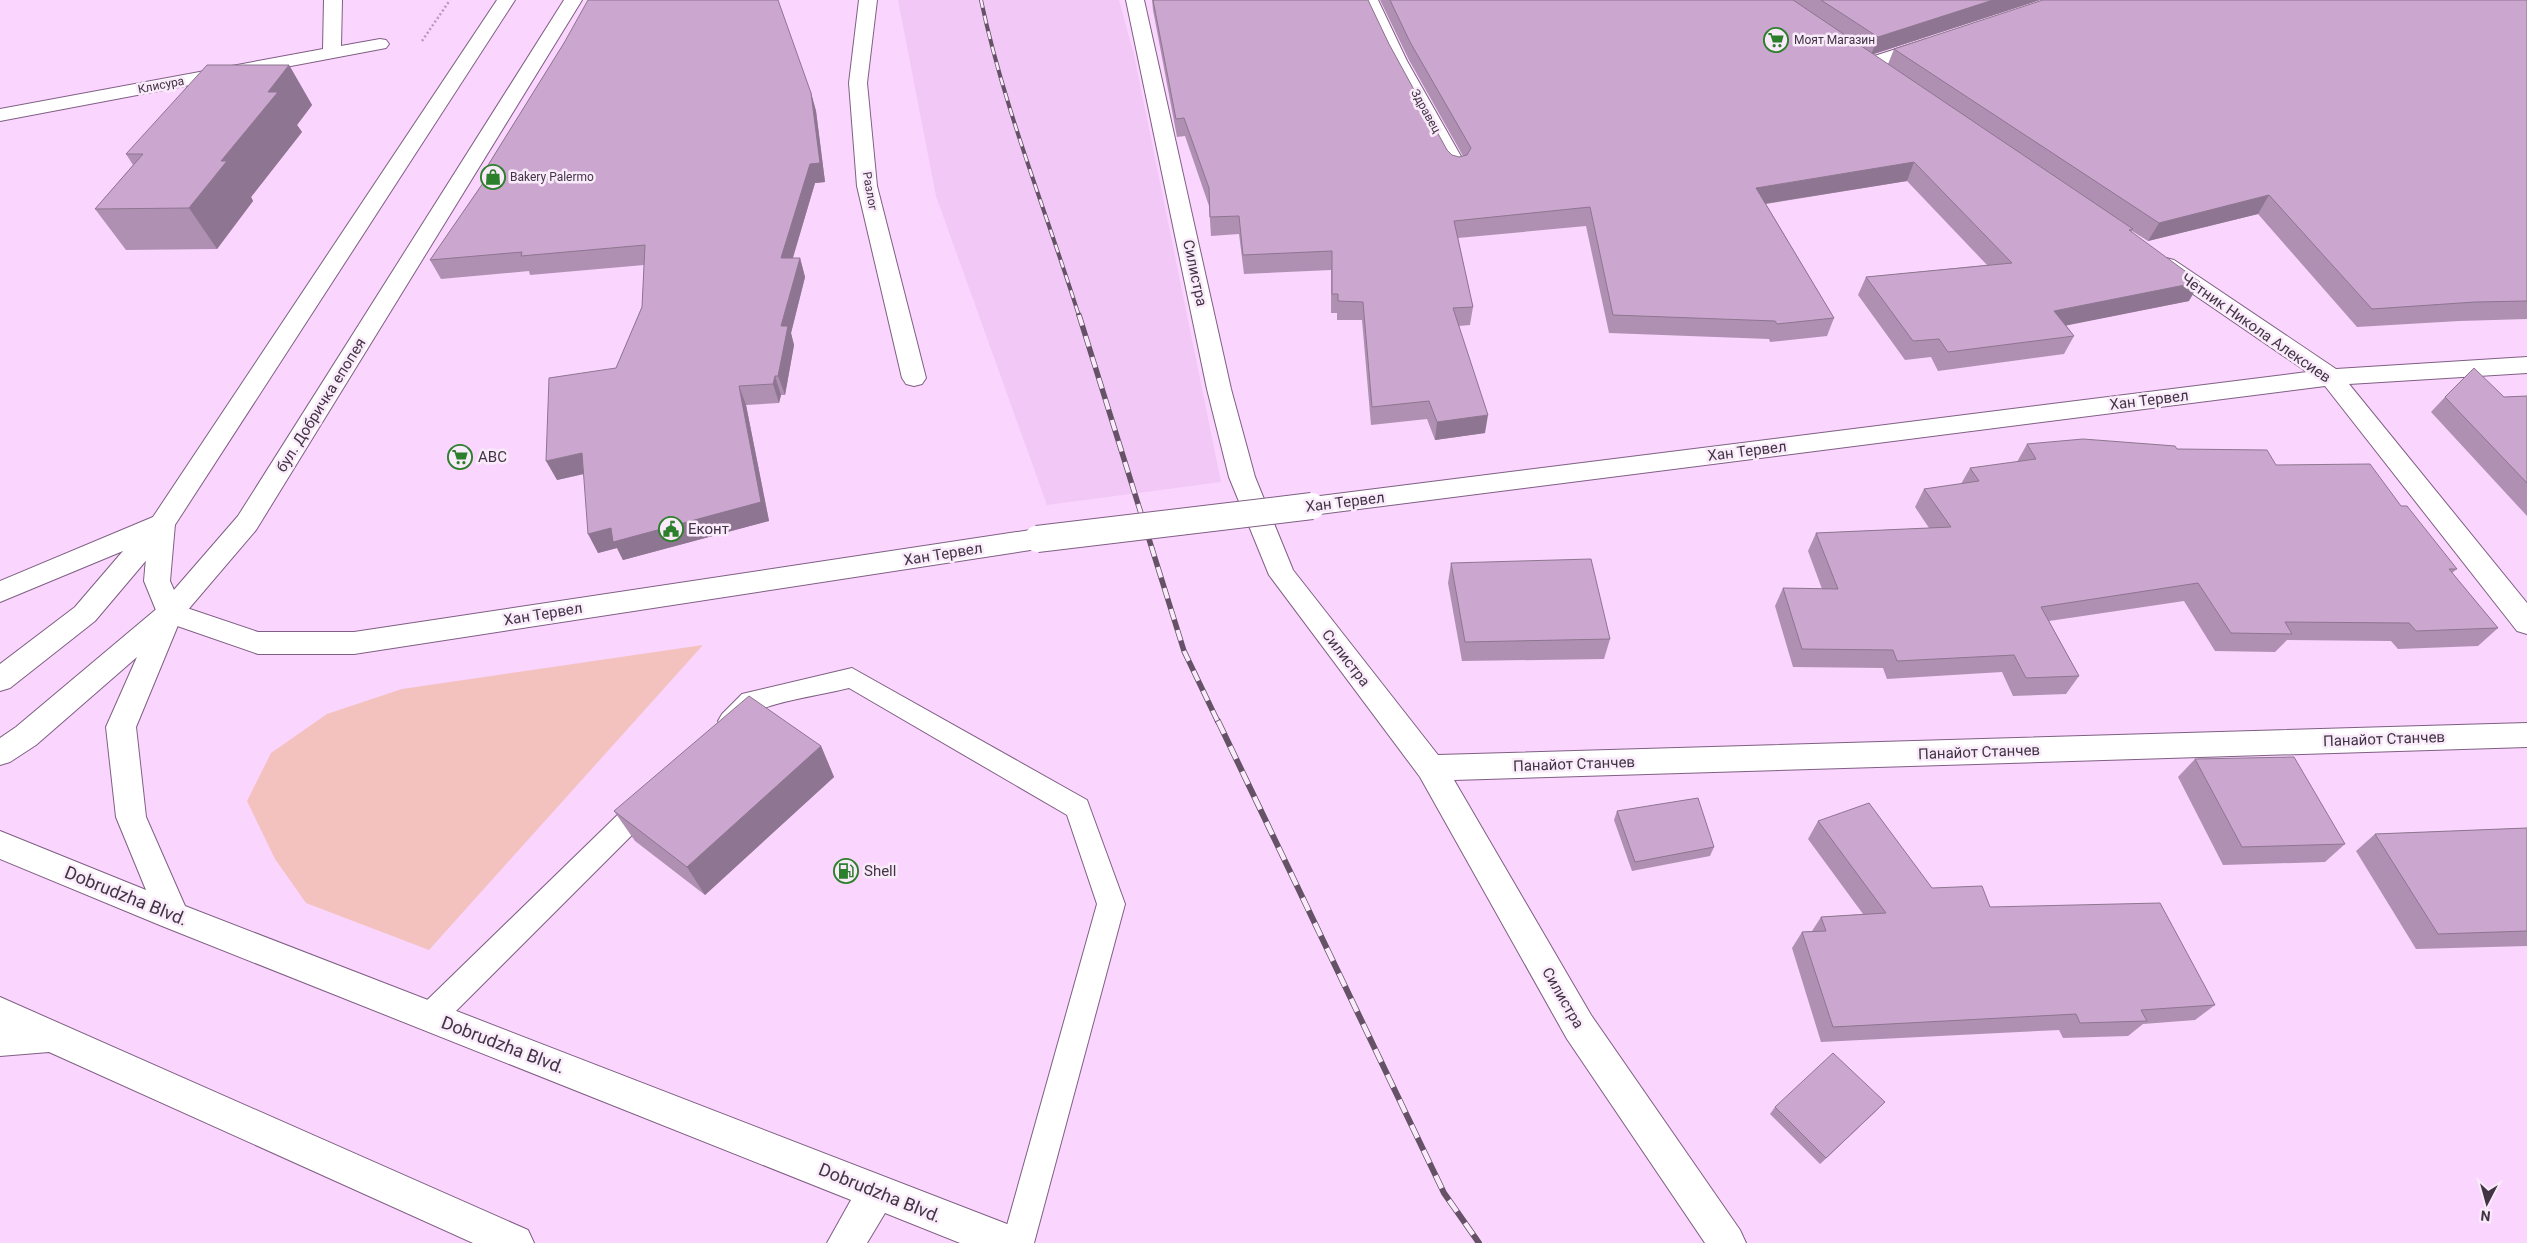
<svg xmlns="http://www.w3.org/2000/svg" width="2527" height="1243" font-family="Roboto,sans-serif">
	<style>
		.built { fill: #f2c8f6 }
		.green { fill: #f3c2be }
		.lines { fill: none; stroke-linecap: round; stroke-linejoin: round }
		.lane-casing { stroke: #7f5f83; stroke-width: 2 }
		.street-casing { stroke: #7f5f83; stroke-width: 2 }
		.secondary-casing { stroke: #7f5f83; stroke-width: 2 }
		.path { stroke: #b699b9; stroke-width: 2.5; stroke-dasharray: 2 2.5; stroke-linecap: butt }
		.lane { fill: #fff; fill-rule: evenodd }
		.street { fill: #fff; fill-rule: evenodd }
		.secondary { fill: #fff; fill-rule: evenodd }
		.rail-far2-casing { stroke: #655267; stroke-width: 4 }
		.rail-far1-casing { stroke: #655267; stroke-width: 5.5 }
		.rail-casing { stroke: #655267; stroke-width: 6 }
		.rail-far2 { stroke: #faebfb; stroke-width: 2.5; stroke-dasharray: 8; stroke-linecap: butt }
		.rail-far1 { stroke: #faebfb; stroke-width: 4; stroke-dasharray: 11; stroke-linecap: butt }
		.rail { stroke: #faebfb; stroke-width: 4.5; stroke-dasharray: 14; stroke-linecap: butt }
		.street-bridge-casing { stroke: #7f5f83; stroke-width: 28; stroke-linecap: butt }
		.street-bridge { stroke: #fff; stroke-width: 26 }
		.wall { fill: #af90b2 }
		.shaded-wall { fill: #8e7591 }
		.building { fill: #cba7cf; stroke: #8e7591 }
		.labels { text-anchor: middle; stroke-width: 5; stroke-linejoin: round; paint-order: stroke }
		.far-poi-label { font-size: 12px; fill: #423444; stroke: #faebfb; text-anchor: start }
		.far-street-label { font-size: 12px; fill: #423444; stroke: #faebfb }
		.street-label { font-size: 15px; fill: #423444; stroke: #faebfb }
		.poi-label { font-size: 15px; fill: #423444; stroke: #faebfb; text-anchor: start }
		.near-street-label { font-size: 18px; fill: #423444; stroke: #faebfb }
	</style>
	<rect width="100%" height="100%" fill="#fad5fe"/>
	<polygon class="built" points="898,0 1119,0 1134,55 1221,482 1047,505 936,196"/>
	<polygon class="green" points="703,645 429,950 306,903 275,859 247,801 271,753 327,714 402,689"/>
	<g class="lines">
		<defs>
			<g id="lane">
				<path d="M852 668 1087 800 1125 904 1034 1243H1002L1097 904 1067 815 849 688C821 695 788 699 761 709 744 715 746 736 722 728L718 721 722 714 742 694Z"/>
				<polygon points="646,793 655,796 659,804 655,812 440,1027 430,1031 420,1027 415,1017 420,1007 637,796"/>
			</g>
			<g id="street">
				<polygon points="324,0 342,0 341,46 380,39 386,40 389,44 386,48 0,121 0,109 323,49"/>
				<polygon points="859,0 877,0 867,83 877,186 926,378 922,384 914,386 906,384 902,378 857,186 849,83"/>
				<polygon points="1126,0 1144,0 1231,389 1255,477 1293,570 1438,755 2527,723 2527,747 1454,780 1591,1015 1740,1230 1746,1243 1705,1243 1567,1039 1420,777 1269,575 1229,477 1207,389"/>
				<polygon points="1360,0 1378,0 1407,61 1467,167 1464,171 1457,173 1450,171 1447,167 1389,61"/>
				<polygon points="1927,39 1933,41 1936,45 1933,49 1869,70 1862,68 1860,64 1862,60"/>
				<polygon points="2166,258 2174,260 2336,369 2527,357 2527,373 2349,384 2527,603 2527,634 2517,631 2325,386 1312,515 1303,513 1299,506 1303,499 1312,497 2307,372 2158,270 2155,265 2158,260"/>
				<polygon points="162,514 171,517 175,524 170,581 181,606 258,632 354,632 1037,529 1046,532 1050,539 1046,546 1037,549 354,654 258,654 160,620 144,581 149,524 153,517"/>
			</g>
			<g id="secondary">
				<polygon points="497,0 515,0 171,531 95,621 10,688 0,691 0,664 75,607 123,551 0,602 0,581 153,517"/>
				<polygon points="564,0 582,0 256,530 181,618 136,727 146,817 185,906 1007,1224 1020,1230 1026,1243 960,1243 885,1213 867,1243 827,1243 851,1200 162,926 0,859 0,831 146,890 116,817 106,727 137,657 36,745 10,762 0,765 0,738 16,727 160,606 238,516"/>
				<polygon points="0,997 528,1230 534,1243 473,1243 49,1052 0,1056"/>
			</g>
		</defs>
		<use href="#lane" class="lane-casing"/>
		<use href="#street" class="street-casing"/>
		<use href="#secondary" class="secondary-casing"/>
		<polyline class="path" points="422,41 450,0"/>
		<use href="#lane" class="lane"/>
		<use href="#street" class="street"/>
		<use href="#secondary" class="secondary"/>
		<defs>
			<path id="rail-far2" d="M981 0C1004 108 1046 211 1079 316"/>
			<polyline id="rail-far1" points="1079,315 1184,651 1218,722"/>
			<polyline id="rail" points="1218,721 1444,1193 1479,1243"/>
		</defs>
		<use href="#rail-far2" class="rail-far2-casing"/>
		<use href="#rail-far1" class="rail-far1-casing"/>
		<use href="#rail" class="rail-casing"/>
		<use href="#rail-far2" class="rail-far2"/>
		<use href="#rail-far1" class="rail-far1"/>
		<use href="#rail" class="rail"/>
		<defs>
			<polyline id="street-bridge" points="1037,539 1312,506"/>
		</defs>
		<use href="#street-bridge" class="street-bridge-casing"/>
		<use href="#street-bridge" class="street-bridge"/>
	</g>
	<g class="wall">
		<polygon points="1152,0 1368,0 1389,44 1447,150 1452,155 1459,157 1463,156 1409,60 1380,0 2040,0 1873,54 1888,64 1894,49 2527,0 2527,319 2459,321 2357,327 2258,214 2148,241 2132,231 2131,232 2189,301 2066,325 2074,336 2064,354 1938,371 1931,357 1905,360 1858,295 1866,277 1987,265 1907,181 1766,204 1834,318 1827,336 1770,342 1769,339 1609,333 1586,226 1458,238 1473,307 1470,325 1459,326 1485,433 1435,440 1427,419 1371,425 1362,320 1337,320 1337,313 1331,313 1331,270 1244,274 1239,234 1211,236 1209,206 1185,136 1177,137 1153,10"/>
		<polygon points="564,43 811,93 816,111 825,182 815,183 793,258 800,258 805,277 791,333 794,345 785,395 781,395 779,403 746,405 769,521 623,560 617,548 598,553 584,474 557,480 616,368 642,307 644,265 530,275 529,271 441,279 430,260 488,176 485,170"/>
		<polygon points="289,65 312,105 297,125 302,132 251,197 253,201 217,249 126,250 95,209 133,165 126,154"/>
		<polygon points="2527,396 2527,516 2431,412 2445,397 2504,397"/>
		<polygon points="2027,444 2177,449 2276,465 2401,506 2457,569 2452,573 2498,628 2478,646 2398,649 2391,641 2287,640 2275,652 2215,651 2184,601 2049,621 2079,676 2066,694 2013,696 2002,672 1887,679 1883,668 1793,667 1775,606 1783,588 1822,589 1808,551 1816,533 1929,528 1915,507 1924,489 1961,484 1970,468 2017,462"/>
		<polygon points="1451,563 1610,639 1604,659 1462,661 1448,583"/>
		<polygon points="821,746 834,777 705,895 635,841 614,811"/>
		<polygon points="2195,759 2345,844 2325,862 2223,865 2178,777"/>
		<polygon points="1617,811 1714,847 1710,856 1632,871 1614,820"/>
		<polygon points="1818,821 1932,888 1990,907 2215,1005 2195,1020 2143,1024 2128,1036 2063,1038 2059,1030 1821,1042 1792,948 1802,932 1812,931 1821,917 1863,914 1808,839"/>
		<polygon points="2527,828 2527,946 2416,949 2356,851 2375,834"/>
		<polygon points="1775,1107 1878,1109 1820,1164 1770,1114"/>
	</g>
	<g class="shaded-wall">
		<polygon points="1993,0 2040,0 1871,55 1878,37"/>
		<polygon points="289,65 312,105 297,125 302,132 251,197 253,201 217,249 189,208 268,92"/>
		<polygon points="811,93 816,111 825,182 815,183 787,277 781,258"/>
		<polygon points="1914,162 1907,181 1750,206 1756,188"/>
		<polygon points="2269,195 2258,214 2148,241 2159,223"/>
		<polygon points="800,258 805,277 791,333 794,345 785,395 778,376 781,326"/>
		<polygon points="2200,282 2189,301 2044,330 2054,311"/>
		<polygon points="775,376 781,395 779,403 773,384"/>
		<polygon points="739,386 746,405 769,521 623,560 617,548 598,553 588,534 611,528"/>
		<polygon points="1488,415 1485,433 1435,440 1437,422"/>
		<polygon points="582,453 592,472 557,480 546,461"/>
		<polygon points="821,746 834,777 705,895 687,867"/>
		<polygon points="1885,1102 1878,1109 1820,1164 1826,1158"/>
	</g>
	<g class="building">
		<polygon points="588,0 778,0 811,93 820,163 810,164 781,258 800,258 781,326 788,326 778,376 775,376 773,384 739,386 761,502 613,542 611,528 588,534 582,453 546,461 549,378 616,368 642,307 645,245 521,256 522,252 430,260 492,170 485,170 564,43"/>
		<polygon points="1153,0 1368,0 1389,44 1447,150 1452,155 1459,157 1467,155 1471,148 1410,42 1390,0 1793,0 2133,229 2129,230 2200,282 2054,311 2074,336 1948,352 1939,339 1913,341 1866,277 2012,263 1914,162 1756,188 1834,318 1777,324 1775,321 1613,315 1590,207 1454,221 1473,307 1453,308 1488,415 1437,422 1429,401 1372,407 1363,302 1338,301 1338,294 1332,294 1332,251 1243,255 1239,216 1210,217 1209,188 1184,118 1176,119"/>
		<polygon points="1821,0 1993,0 1878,37"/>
		<polygon points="2043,0 2527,0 2527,301 2475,302 2372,309 2269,195 2159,223 1894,49"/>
		<polygon points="207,65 289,65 268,92 278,92 221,161 227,161 189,208 95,209 143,154 126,154"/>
		<polygon points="2474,368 2504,397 2527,396 2527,483 2445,397"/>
		<polygon points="2083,439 2175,446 2177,449 2267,450 2276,465 2370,464 2401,506 2407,506 2457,569 2449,569 2498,628 2416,631 2409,623 2285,622 2292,634 2231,633 2198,583 2041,607 2079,676 2026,678 2014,655 1897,661 1893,650 1802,649 1783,588 1838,589 1816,533 1951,527 1924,489 1979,481 1970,468 2036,459 2027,444"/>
		<polygon points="1591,559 1610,639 1465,642 1451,563"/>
		<polygon points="749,696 821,746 687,867 614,811"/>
		<polygon points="2294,757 2345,844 2242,847 2195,759"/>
		<polygon points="1698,798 1714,847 1635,862 1617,811"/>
		<polygon points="1869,803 1932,888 1982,886 1990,907 2160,903 2215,1005 2141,1010 2147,1021 2080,1023 2076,1014 1833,1027 1802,932 1826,931 1821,917 1886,913 1818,821"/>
		<polygon points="2527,828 2527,931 2438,934 2375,834"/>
		<polygon points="1833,1053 1885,1102 1826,1158 1775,1107"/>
	</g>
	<defs>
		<symbol id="supermarket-ring" viewBox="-11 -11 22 22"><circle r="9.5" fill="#faebfb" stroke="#2c7f2b" stroke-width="1.5"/><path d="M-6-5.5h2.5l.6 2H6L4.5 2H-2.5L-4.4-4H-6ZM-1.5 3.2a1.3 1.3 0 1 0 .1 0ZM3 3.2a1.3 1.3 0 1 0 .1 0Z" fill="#2c7f2b"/></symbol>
		<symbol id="shop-ring" viewBox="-11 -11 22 22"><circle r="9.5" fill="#faebfb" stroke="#2c7f2b" stroke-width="1.5"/><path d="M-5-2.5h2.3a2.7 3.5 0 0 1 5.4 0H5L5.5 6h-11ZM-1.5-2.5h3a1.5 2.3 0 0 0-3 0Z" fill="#2c7f2b"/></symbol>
		<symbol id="civic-ring" viewBox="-11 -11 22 22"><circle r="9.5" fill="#faebfb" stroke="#2c7f2b" stroke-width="1.5"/><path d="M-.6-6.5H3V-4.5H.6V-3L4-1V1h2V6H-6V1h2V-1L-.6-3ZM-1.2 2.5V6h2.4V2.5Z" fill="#2c7f2b"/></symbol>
		<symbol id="fuel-ring" viewBox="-11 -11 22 22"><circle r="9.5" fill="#faebfb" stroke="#2c7f2b" stroke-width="1.5"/><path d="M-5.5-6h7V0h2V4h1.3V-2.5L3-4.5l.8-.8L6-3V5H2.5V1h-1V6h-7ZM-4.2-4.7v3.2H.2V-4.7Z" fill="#2c7f2b"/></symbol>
	</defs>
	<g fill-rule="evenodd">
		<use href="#supermarket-ring" x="1762" y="26" width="28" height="28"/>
		<use href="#shop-ring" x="479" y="163" width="28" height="28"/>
		<use href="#supermarket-ring" x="446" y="443" width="28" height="28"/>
		<use href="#civic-ring" x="657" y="515" width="28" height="28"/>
		<use href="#fuel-ring" x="832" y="857" width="28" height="28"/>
	</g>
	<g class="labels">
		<g class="far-poi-label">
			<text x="1794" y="44">Моят Магазин</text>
			<text x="510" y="181">Bakery Palermo</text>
		</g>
		<g class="far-street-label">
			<text transform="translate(161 85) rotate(-11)" y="4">Клисура</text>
			<text transform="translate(1426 111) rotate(61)" y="4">Здравец</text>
			<text transform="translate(870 191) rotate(80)" y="4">Разлог</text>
		</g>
		<g class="street-label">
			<text transform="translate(1195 273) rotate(78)" y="5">Силистра</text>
			<text transform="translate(2256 328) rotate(35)" y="5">Четник Никола Алексиев</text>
			<text transform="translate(2149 400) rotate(-7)" y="5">Хан Тервел</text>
			<text transform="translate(321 405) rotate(-58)" y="5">бул. Добричка епопея</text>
			<text transform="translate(1747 451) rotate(-7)" y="5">Хан Тервел</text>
			<text transform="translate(1345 502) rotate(-7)" y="5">Хан Тервел</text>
			<text transform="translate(943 554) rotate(-9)" y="5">Хан Тервел</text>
			<text transform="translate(543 614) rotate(-9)" y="5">Хан Тервел</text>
			<text transform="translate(1346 658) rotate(52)" y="5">Силистра</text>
			<text transform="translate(2384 739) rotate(-2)" y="5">Панайот Станчев</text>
			<text transform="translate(1979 752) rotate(-2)" y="5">Панайот Станчев</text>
			<text transform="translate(1574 764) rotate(-2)" y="5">Панайот Станчев</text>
			<text transform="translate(1563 998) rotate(60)" y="5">Силистра</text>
		</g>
		<g class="poi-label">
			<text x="478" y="462">ABC</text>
			<text x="688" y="534">Еконт</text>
			<text x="864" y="876">Shell</text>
		</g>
		<g class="near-street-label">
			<text transform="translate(126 896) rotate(22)" y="6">Dobrudzha Blvd.</text>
			<text transform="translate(503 1045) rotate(21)" y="6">Dobrudzha Blvd.</text>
			<text transform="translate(880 1193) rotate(22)" y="6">Dobrudzha Blvd.</text>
		</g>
	</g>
	<g transform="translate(2487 1203) rotate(186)" stroke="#faebfb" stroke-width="4" paint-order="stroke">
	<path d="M0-4L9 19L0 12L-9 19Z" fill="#423444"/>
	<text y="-8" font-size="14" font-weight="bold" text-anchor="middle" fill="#423444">N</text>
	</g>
</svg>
